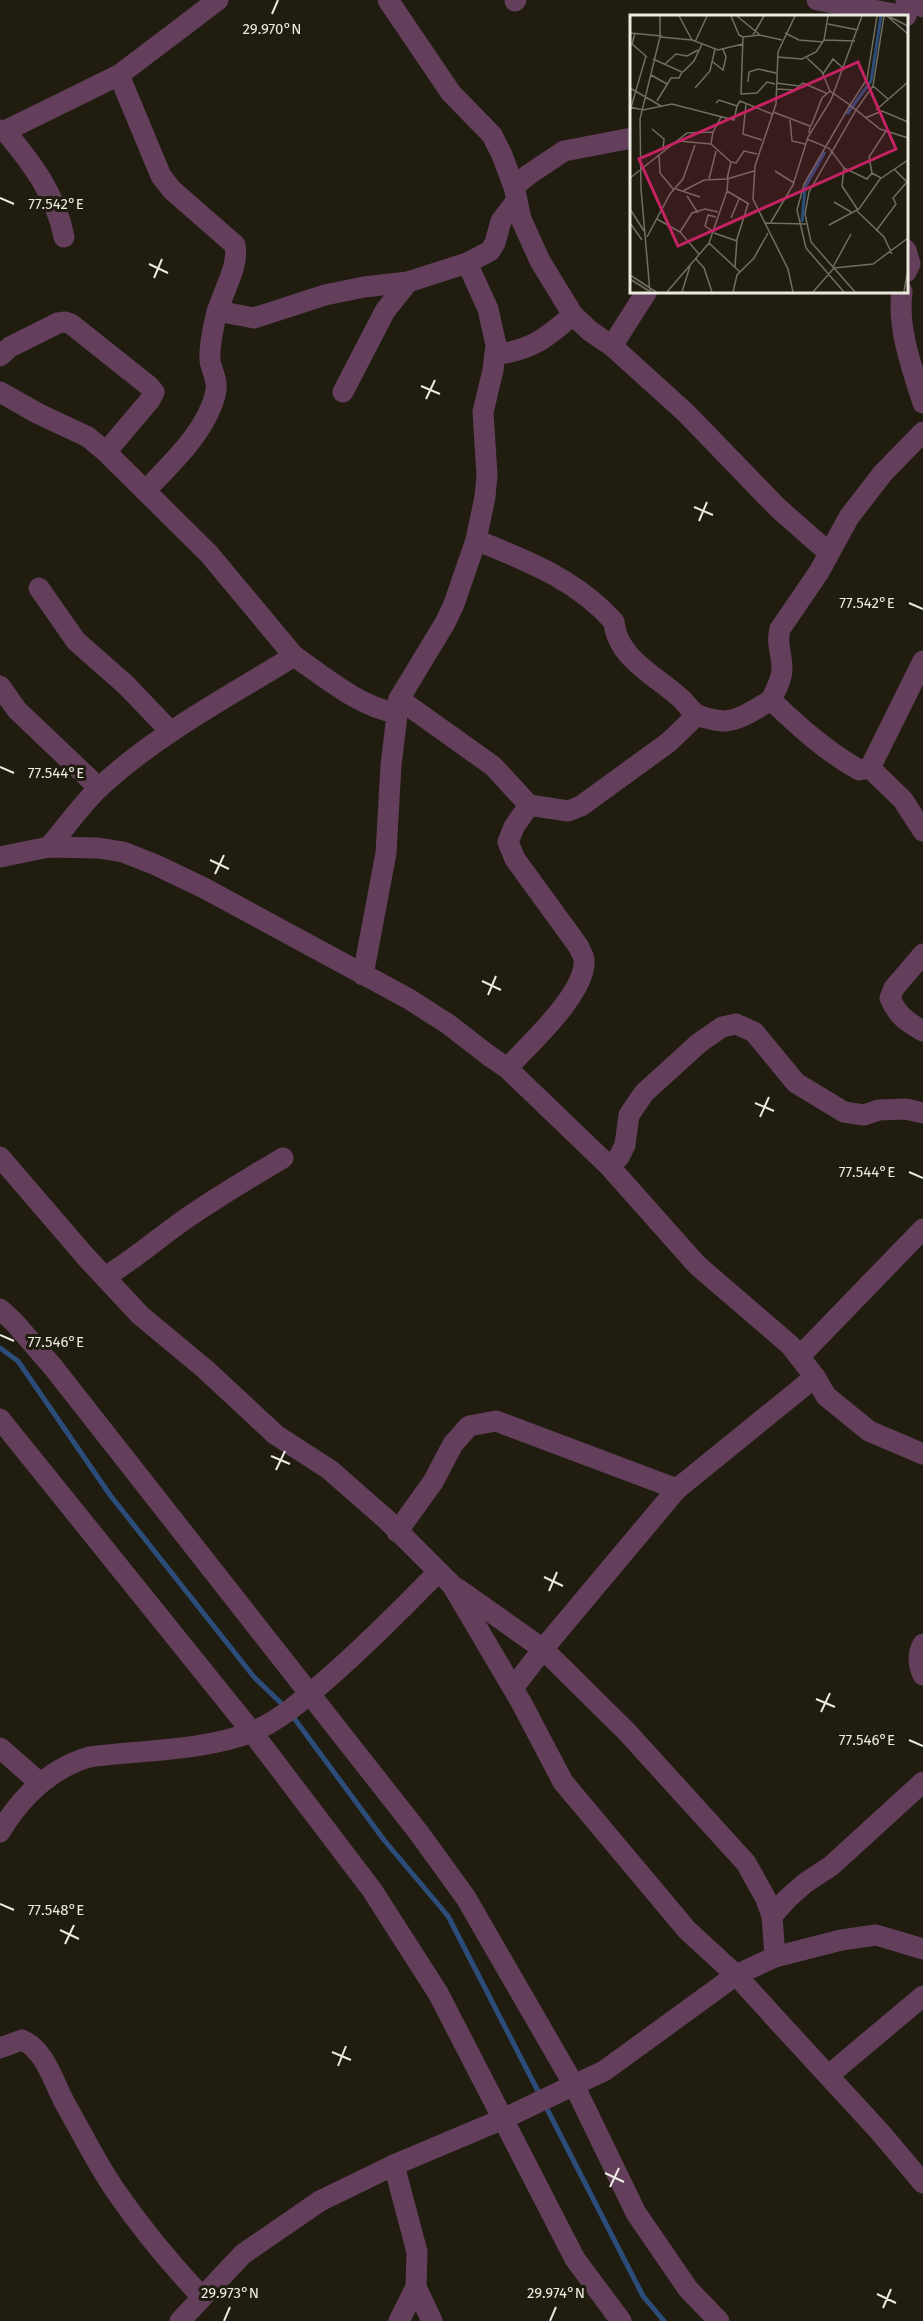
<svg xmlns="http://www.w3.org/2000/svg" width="923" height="2321" font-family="'Fira Sans',sans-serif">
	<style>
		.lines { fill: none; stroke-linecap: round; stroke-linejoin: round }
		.stream { stroke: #2c4c79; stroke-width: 5 }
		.minor { stroke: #633f5b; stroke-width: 21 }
		.ticks { fill: none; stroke: #ebe9e0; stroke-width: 2 }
		.inset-river { fill: none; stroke: #2c4c79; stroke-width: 3 }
		.inset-road { fill: none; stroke: #716e63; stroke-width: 1.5 }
		.view { fill: #c42262; fill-opacity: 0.15; stroke: #c42262; stroke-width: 3 }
		.inset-edge { fill: none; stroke: #ebe9e0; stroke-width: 3 }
		.ticks-label { font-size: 15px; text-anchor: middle; fill: #ebe9e0; stroke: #201c10; stroke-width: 6; stroke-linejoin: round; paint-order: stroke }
	</style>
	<rect width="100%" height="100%" fill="#201c10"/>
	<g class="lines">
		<g class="stream">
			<polyline points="0,1348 18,1361 110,1495 254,1677 285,1707"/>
			<polyline points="291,1714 384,1840 448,1916 541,2097"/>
			<polyline points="545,2105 643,2296 664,2321"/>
		</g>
		<g class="minor">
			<polyline points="388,0 451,93 492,135 502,155 514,187 521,219 540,261 573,315 590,331 612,346 686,413 778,508 828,552"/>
			<polyline points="817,0 906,16"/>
			<polyline points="906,0 923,7"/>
			<polyline points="515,1 516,0"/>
			<polyline points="119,75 218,0"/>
			<path d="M0 130 5 131 119 75 161 176 172 190 235 245C239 267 224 288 218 310 214 321 209 348 210 360 211 370 218 379 216 391 208 430 172 463 145 491"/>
			<path d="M5 131C32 163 56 195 64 237"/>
			<polyline points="514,187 528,175 564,151 632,138"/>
			<polyline points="906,250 910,264 906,272"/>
			<path d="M902 291C897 328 912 368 923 403"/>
			<polyline points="217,311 254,318 325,295 364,287 408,282"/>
			<polyline points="612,346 647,291"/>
			<path d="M495 355C533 349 545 339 573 315"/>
			<polyline points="0,356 10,347 58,323 65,322 71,324 149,386 154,392 150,400 106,452"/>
			<polyline points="0,392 37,413 88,437 106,452 209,554 294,656"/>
			<polyline points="343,392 385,311 408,282 467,263 490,251 495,243 501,221 517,200"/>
			<path d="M476 540C527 561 576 579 614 622 617 657 654 675 678 696 685 701 691 712 698 715 704 718 718 721 725 721 741 720 757 708 771 700 799 727 826 751 859 770L870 768"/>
			<polyline points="39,588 76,641 126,685 171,732"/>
			<polyline points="923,661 870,768 903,800 923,831"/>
			<polyline points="0,686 17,710 99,788"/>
			<polyline points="399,699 493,766 529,805 568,811 581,806 669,742 697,715"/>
			<path d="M771 700C776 689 782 680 782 668 782 654 776 643 780 629L819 572 849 517 883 473 923 432"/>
			<path d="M49 847C66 827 81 805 100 787 157 734 228 697 294 656 326 678 358 706 396 713"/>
			<polyline points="0,857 49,847 98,848 123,852 156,865 204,888 409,999 448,1024 488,1055 507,1068 609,1166 697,1265 790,1345 815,1377 826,1396 869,1431 923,1454"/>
			<path d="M923 954 894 988 890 998C897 1015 907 1022 923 1031"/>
			<polyline points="363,975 386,853 391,765 399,699 445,623 454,604 476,540 485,497 487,475 483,412 493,370 496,345 488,309 467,263"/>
			<path d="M507 1068C528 1046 587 992 584 960 584 956 580 951 579 947L515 859 508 842 514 827 529 805"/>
			<polyline points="0,1157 86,1257 140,1315 205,1369 276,1435 330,1470 387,1520 452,1585 521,1702 563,1782 687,1930 736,1975 787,2031 880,2132 923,2183"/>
			<polyline points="609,1166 619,1157 625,1145 629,1115 644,1093 699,1043 722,1027 736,1024 754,1032 796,1083 844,1112 864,1115 879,1110 906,1109 923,1113"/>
			<path d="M105 1277C133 1260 157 1239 184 1220 216 1198 249 1178 283 1158"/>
			<polyline points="0,1309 14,1322 53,1367 419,1833 466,1898 574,2085 604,2071 736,1975 775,1957 841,1940 876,1935 923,1949"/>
			<polyline points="800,1356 923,1229"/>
			<polyline points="0,1419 252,1732 372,1890 438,1993 503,2119 394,2165 320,2201 243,2254 180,2321"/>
			<polyline points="397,1532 433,1482 453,1444 469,1426 496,1421 677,1489"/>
			<polyline points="458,1589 543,1649 677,1489 815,1377"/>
			<path d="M923 1644C917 1655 918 1664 923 1675"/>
			<polyline points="513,1688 543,1649 627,1732 746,1863 766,1899 772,1916 775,1957"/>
			<polyline points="0,1748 40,1783"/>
			<path d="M0 1832C21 1797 50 1769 89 1757 140 1750 204 1751 252 1732 279 1721 304 1699 326 1680 365 1646 402 1609 438 1572"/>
			<polyline points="772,1916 787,1899 805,1883 831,1866 923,1782"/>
			<path d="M0 2048 22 2040C47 2051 54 2085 67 2107 83 2135 97 2164 115 2190 141 2228 171 2264 202 2297"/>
			<polyline points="829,2075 923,1996"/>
			<polyline points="394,2165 417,2252 416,2287 399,2321"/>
			<polyline points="416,2287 432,2321"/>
			<polyline points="621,2321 575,2259 503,2119 574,2085 636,2213 688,2289 719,2321"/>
		</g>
	</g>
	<path class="ticks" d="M272 14 278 0M0 198 14 204M149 264 168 273M154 278 162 259M421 386 440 394M426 399 435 380M694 507 713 515M699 521 707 502M909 603 923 609M0 767 14 773M210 860 229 869M215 874 224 855M482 981 501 990M488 995 496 976M755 1103 774 1111M760 1117 769 1097M909 1172 923 1178M0 1335 14 1341M271 1456 290 1464M276 1470 285 1451M544 1577 563 1586M549 1591 557 1572M816 1699 835 1707M821 1712 830 1693M909 1740 923 1746M0 1904 14 1910M60 1930 79 1939M65 1944 74 1925M332 2052 351 2060M338 2066 346 2046M605 2173 624 2182M610 2187 619 2168M877 2294 896 2303M883 2308 891 2289M224 2321 230 2307M550 2321 556 2307"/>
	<g transform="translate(630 15)">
		<rect width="278" height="278" fill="#201c10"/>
		<path class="inset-river" d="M217 99 241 66 251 1M172 207 175 172 195 137"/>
		<path class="inset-road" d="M49 1 62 25 88 35 113 29M101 1 109 20 113 22 111 79 127 78 137 67 145 69M107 1 130 20M247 1 237 64 220 90 226 95 243 71 254 1M257 1 278 19M260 2 278 11M198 9 228 15M0 18 32 21M5 18 2 29 17 42M155 18 169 25 193 27M123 20 134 1M31 22 62 25M113 22 130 20 152 25M194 25 225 26M65 27 77 1M147 42 172 44 186 37 194 25 198 1M177 43 192 57 200 76 220 90 174 169 167 195 176 233 214 277M23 44 52 57 49 63H41L27 86M83 47 93 55 96 42 93 34M35 49 46 39 57 41 68 35M53 57 64 46 72 29M193 59 203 44 214 54M21 60 37 69M118 67 119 57 128 54 146 58M146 68 169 71 165 75 146 74M169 71 173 68 196 78M243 71 258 84M0 73 31 91M65 73 80 56 85 34M86 88 89 85 107 91 110 86 142 99M116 89 113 119 132 125M0 92 13 95 42 89 104 105 107 91M246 95 278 67M0 96 16 41M143 97 180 111 179 118M235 103 252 96 278 107M160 105 162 126 175 129M181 111 192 83 200 76M22 114 34 124 33 135M83 117 81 129 101 147M177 124 199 133 214 153 237 164 242 158 251 163M49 126 81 129M29 139 30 158 44 175M214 153 212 171 228 195M264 154 277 167M145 156 164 168M242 158 239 142 256 116M0 163 57 118 83 117 91 102M79 164 86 136M97 164 101 147 106 148 114 136 127 139M98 164 97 176 119 189M46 174 70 182M53 176 74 165 97 164 124 156M57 181 68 198M204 187 221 197M0 194 14 216M227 196 254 222 262 239M101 203 109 184M27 204 50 217M141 207 163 170 178 122 201 85 232 1M0 208 12 225M135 208 123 184 125 151 146 89 148 37 165 1M199 210 229 194 250 164 278 145M246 216 266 189 263 183 277 167M84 217 75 211 78 200 86 202M84 218 107 226M17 222 40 179 53 164 65 130M79 228 97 176M69 239 50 217 62 198 75 194 88 197M66 244 74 253 82 277M105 252 107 224 118 189M203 252 221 219M0 260 26 277M0 264 19 276M20 277 11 174 10 104 30 22V1M37 277 79 228 110 257M52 277 60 251M103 277 107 260 124 243 138 218M163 277 158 254 135 208 176 209M183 277 204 253 243 249 278 223M225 277 181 227 175 199 179 177 226 95 250 114 278 123M274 277 278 254"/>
		<path class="view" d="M228 47 266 134 48 231 9 144Z"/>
		<rect width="278" height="278" class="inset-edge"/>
	</g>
	<g class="ticks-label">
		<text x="272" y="34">29.970°N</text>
		<text x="56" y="209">77.542°E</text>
		<text x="867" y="608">77.542°E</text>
		<text x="56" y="778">77.544°E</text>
		<text x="867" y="1177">77.544°E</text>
		<text x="56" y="1347">77.546°E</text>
		<text x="867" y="1745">77.546°E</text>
		<text x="56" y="1915">77.548°E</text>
		<text x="230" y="2298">29.973°N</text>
		<text x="556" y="2298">29.974°N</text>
	</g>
</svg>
